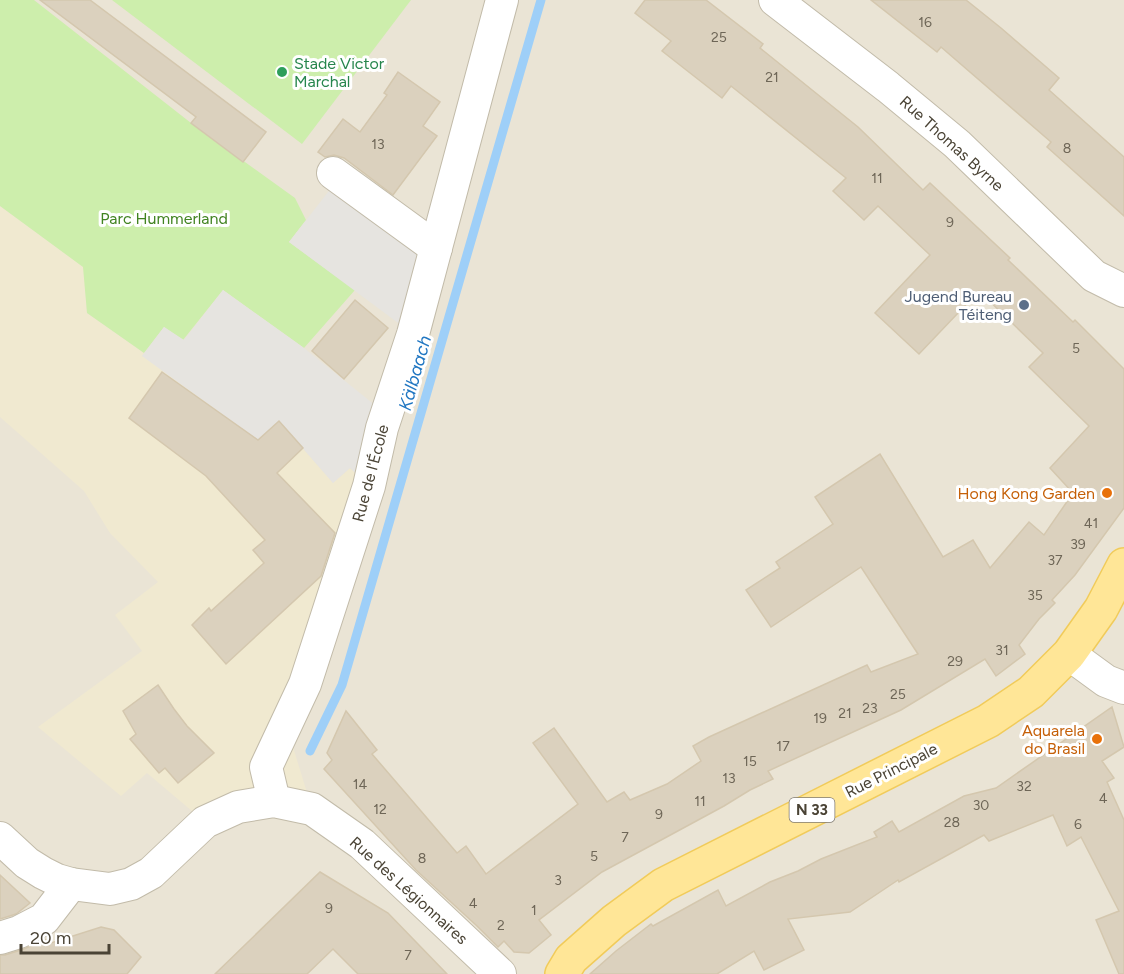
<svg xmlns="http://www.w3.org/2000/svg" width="1124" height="974" font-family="Figtree,sans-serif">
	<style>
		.residential { fill: #eae4d5 }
		.education { fill: #f0e9d0 }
		.green { fill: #cdeeac }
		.parking { fill: #e6e4e0 }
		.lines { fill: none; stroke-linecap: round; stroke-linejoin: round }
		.stream { stroke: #9ecff8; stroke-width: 9 }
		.building { fill: #dbd1be; stroke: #d4c7ae; stroke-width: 1.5 }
		.minor-casing { stroke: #c2bba9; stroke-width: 34 }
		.major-casing { stroke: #f1cb5a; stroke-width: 36 }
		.minor { stroke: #fff; stroke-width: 32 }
		.major { stroke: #ffe697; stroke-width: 33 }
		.leisure-dot { fill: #2e9e5b; stroke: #fff; stroke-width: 2 }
		.service-dot { fill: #5c6f8a; stroke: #fff; stroke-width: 2 }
		.food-dot { fill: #e8710a; stroke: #fff; stroke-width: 2 }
		.labels { text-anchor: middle; stroke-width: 6; stroke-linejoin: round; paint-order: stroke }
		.number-label { font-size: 14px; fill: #6e6657 }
		.shield { fill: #fff; stroke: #807b72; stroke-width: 1.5 }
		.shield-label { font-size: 15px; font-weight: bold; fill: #4a4335 }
		.leisure-label { font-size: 16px; fill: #27864d; stroke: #fff; text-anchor: start }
		.street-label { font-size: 16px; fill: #4a4335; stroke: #fff }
		.park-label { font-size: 16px; fill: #418321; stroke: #fff }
		.service-label { font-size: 16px; fill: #4e5e75; stroke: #fff; text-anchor: end }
		.food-label { font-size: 16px; fill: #c56008; stroke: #fff; text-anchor: end }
		.water-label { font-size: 18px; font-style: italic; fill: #2177c2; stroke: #fff }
	</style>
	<rect width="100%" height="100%" fill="#f5f2e7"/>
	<rect class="residential" x="0" y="0" width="1124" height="974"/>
	<polygon class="education" points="0,206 84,267 87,313 144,353 142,356 279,421 333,483 350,468 378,495 293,747 312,809 205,822 147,773 121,796 38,727 142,651 115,615 158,582 110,533 84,491 0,417"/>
	<g class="green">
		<polygon points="0,0 34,0 191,123 295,198 306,220 289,242 355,290 304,348 223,290 183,340 164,327 144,353 87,313 83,267 0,206"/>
		<polygon points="112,0 411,0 302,144"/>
	</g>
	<g class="parking">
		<polygon points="332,187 433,258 413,334 289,242"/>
		<polygon points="223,290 304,348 386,414 369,486 350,468 333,483 279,421 253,445 241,428 142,356 164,327 184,340"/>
	</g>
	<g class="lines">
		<polyline class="stream" points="310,751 342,685 541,0"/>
	</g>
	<g class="building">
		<polygon points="40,0 90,0 266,132 243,162 191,123 196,117"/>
		<polygon points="645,0 706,0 763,44 760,48 858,127 923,190 930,183 1010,258 1008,260 1073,322 1075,320 1124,369 1124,508 1075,575 1052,600 1055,603 1039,619 1019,645 1025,654 996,676 985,659 901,710 768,771 773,779 750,790 724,806 602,872 539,920 551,935 529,953 514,952 504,941 498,947 477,926 416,870 324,769 332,760 327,753 346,711 377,750 372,754 457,853 466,846 486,874 578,804 533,743 554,728 607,802 624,792 630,800 667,784 701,761 693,746 709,737 867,665 871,672 918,654 861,567 771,627 746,590 780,568 776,562 833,524 815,497 880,454 943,557 973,540 990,568 1029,522 1044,535 1073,493 1050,468 1089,426 1029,367 1043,353 979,291 919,354 875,313 930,255 878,206 864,220 833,191 846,178 731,86 722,98 662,51 671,41 635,13"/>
		<polygon points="871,0 966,0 1001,28 1059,78 1049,90 1124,157 1124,216 1047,147 1051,142 941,47 937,52"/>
		<polygon points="398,72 440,102 423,126 437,136 393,195 344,158 334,155 325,157 318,152 343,119 360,132 387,95 384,93"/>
		<polygon points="355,300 388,328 344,379 312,351"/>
		<polygon points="162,372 258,440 279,421 303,448 277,473 335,533 321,576 226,664 192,625 209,608 211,611 264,563 253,550 265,540 206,476 129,418"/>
		<polygon points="158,685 174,709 187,726 214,753 178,783 165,768 159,773 130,739 136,734 123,711"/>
		<polygon points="1112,707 1124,747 1102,761 1114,778 1107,782 1124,820 1124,974 1119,974 1096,920 1119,911 1081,837 1067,846 1053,815 989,841 984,835 899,882 898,880 850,912 788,919 804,950 764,970 754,951 717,974 590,974 616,951 651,924 653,926 718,890 726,906 770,882 798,871 821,859 877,837 874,832 892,821 899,832 964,796 996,788"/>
		<polygon points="320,872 388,913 447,974 358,974 333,949 307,974 215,974"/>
		<polygon points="0,875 30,903 16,914 0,919"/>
		<polygon points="101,927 114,930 141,957 127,974 0,974 0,955 5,955 24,949 45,939 51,943"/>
	</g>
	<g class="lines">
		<defs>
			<g id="minor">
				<polyline points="775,0 888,87 957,144 1094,276 1124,291"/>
				<polyline points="333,173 436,248"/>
				<polyline points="1069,654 1106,681 1124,688"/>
				<polyline points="274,801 266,767 305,684 369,486 382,428 413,334 502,0"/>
				<polyline points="0,838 27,863 43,873 57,880 71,884 110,889 131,884 151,873 205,822 238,807 274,801 312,809 362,844 500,974"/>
				<polyline points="0,938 19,932 44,919 71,884"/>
			</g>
			<polyline id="major" points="562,974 571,959 614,921 663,885 988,721 1031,692 1069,654 1101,609 1124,565"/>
		</defs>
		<use href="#minor" class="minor-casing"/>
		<use href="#major" class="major-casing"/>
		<use href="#minor" class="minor"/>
		<use href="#major" class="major"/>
	</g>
	<circle class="leisure-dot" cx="282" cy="72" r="6"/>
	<circle class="service-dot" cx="1024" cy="305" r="6"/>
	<g class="food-dot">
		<circle cx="1107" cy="493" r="6"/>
		<circle cx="1097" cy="739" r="6"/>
	</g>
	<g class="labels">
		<g class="number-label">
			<text x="925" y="27">16</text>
			<text x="719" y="42">25</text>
			<text x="772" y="82">21</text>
			<text x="378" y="149">13</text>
			<text x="1067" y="153">8</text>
			<text x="877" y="183">11</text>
			<text x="950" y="227">9</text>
			<text x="1076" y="353">5</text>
			<text x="1091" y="528">41</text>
			<text x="1078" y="549">39</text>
			<text x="1055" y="565">37</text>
			<text x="1035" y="600">35</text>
			<text x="1002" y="655">31</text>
			<text x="955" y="666">29</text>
			<text x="898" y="699">25</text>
			<text x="870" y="713">23</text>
			<text x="845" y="718">21</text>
			<text x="820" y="723">19</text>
			<text x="783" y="751">17</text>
			<text x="750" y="766">15</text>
			<text x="729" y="783">13</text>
			<text x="360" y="789">14</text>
			<text x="1024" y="791">32</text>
			<text x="1103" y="803">4</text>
			<text x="700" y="806">11</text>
			<text x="981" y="810">30</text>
			<text x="380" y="814">12</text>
			<text x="659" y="819">9</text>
			<text x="952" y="827">28</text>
			<text x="1078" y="829">6</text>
			<text x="625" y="842">7</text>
			<text x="594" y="861">5</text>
			<text x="422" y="863">8</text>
			<text x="558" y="885">3</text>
			<text x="473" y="908">4</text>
			<text x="329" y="913">9</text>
			<text x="534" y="915">1</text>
			<text x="501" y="930">2</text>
			<text x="408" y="960">7</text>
		</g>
		<rect class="shield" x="789.5" y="798" width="45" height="24" rx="4.5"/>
		<g class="shield-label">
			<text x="812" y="815">N 33</text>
		</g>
		<g class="leisure-label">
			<text x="294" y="69">Stade Victor<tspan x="294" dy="18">Marchal</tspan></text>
		</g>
		<g class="street-label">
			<text transform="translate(952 143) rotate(42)" y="6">Rue Thomas Byrne</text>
			<text transform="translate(370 473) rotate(-75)" y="6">Rue de l'École</text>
			<text transform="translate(891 770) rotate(-27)" y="6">Rue Principale</text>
			<text transform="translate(409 890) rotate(42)" y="6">Rue des Légionnaires</text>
		</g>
		<g class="park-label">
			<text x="164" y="224">Parc Hummerland</text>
		</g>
		<g class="service-label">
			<text x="1012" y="302">Jugend Bureau<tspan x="1012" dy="18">Téiteng</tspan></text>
		</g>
		<g class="food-label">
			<text x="1095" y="499">Hong Kong Garden</text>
			<text x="1085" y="736">Aquarela<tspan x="1085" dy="18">do Brasil</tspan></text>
		</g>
		<g class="water-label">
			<text transform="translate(415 373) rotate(-74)" y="6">Kälbaach</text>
		</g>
	</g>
	<path d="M21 944v9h88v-9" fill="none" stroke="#4a4335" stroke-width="3"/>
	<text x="30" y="944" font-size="18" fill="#4a4335" stroke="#ffffff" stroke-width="4.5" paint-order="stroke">20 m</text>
</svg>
